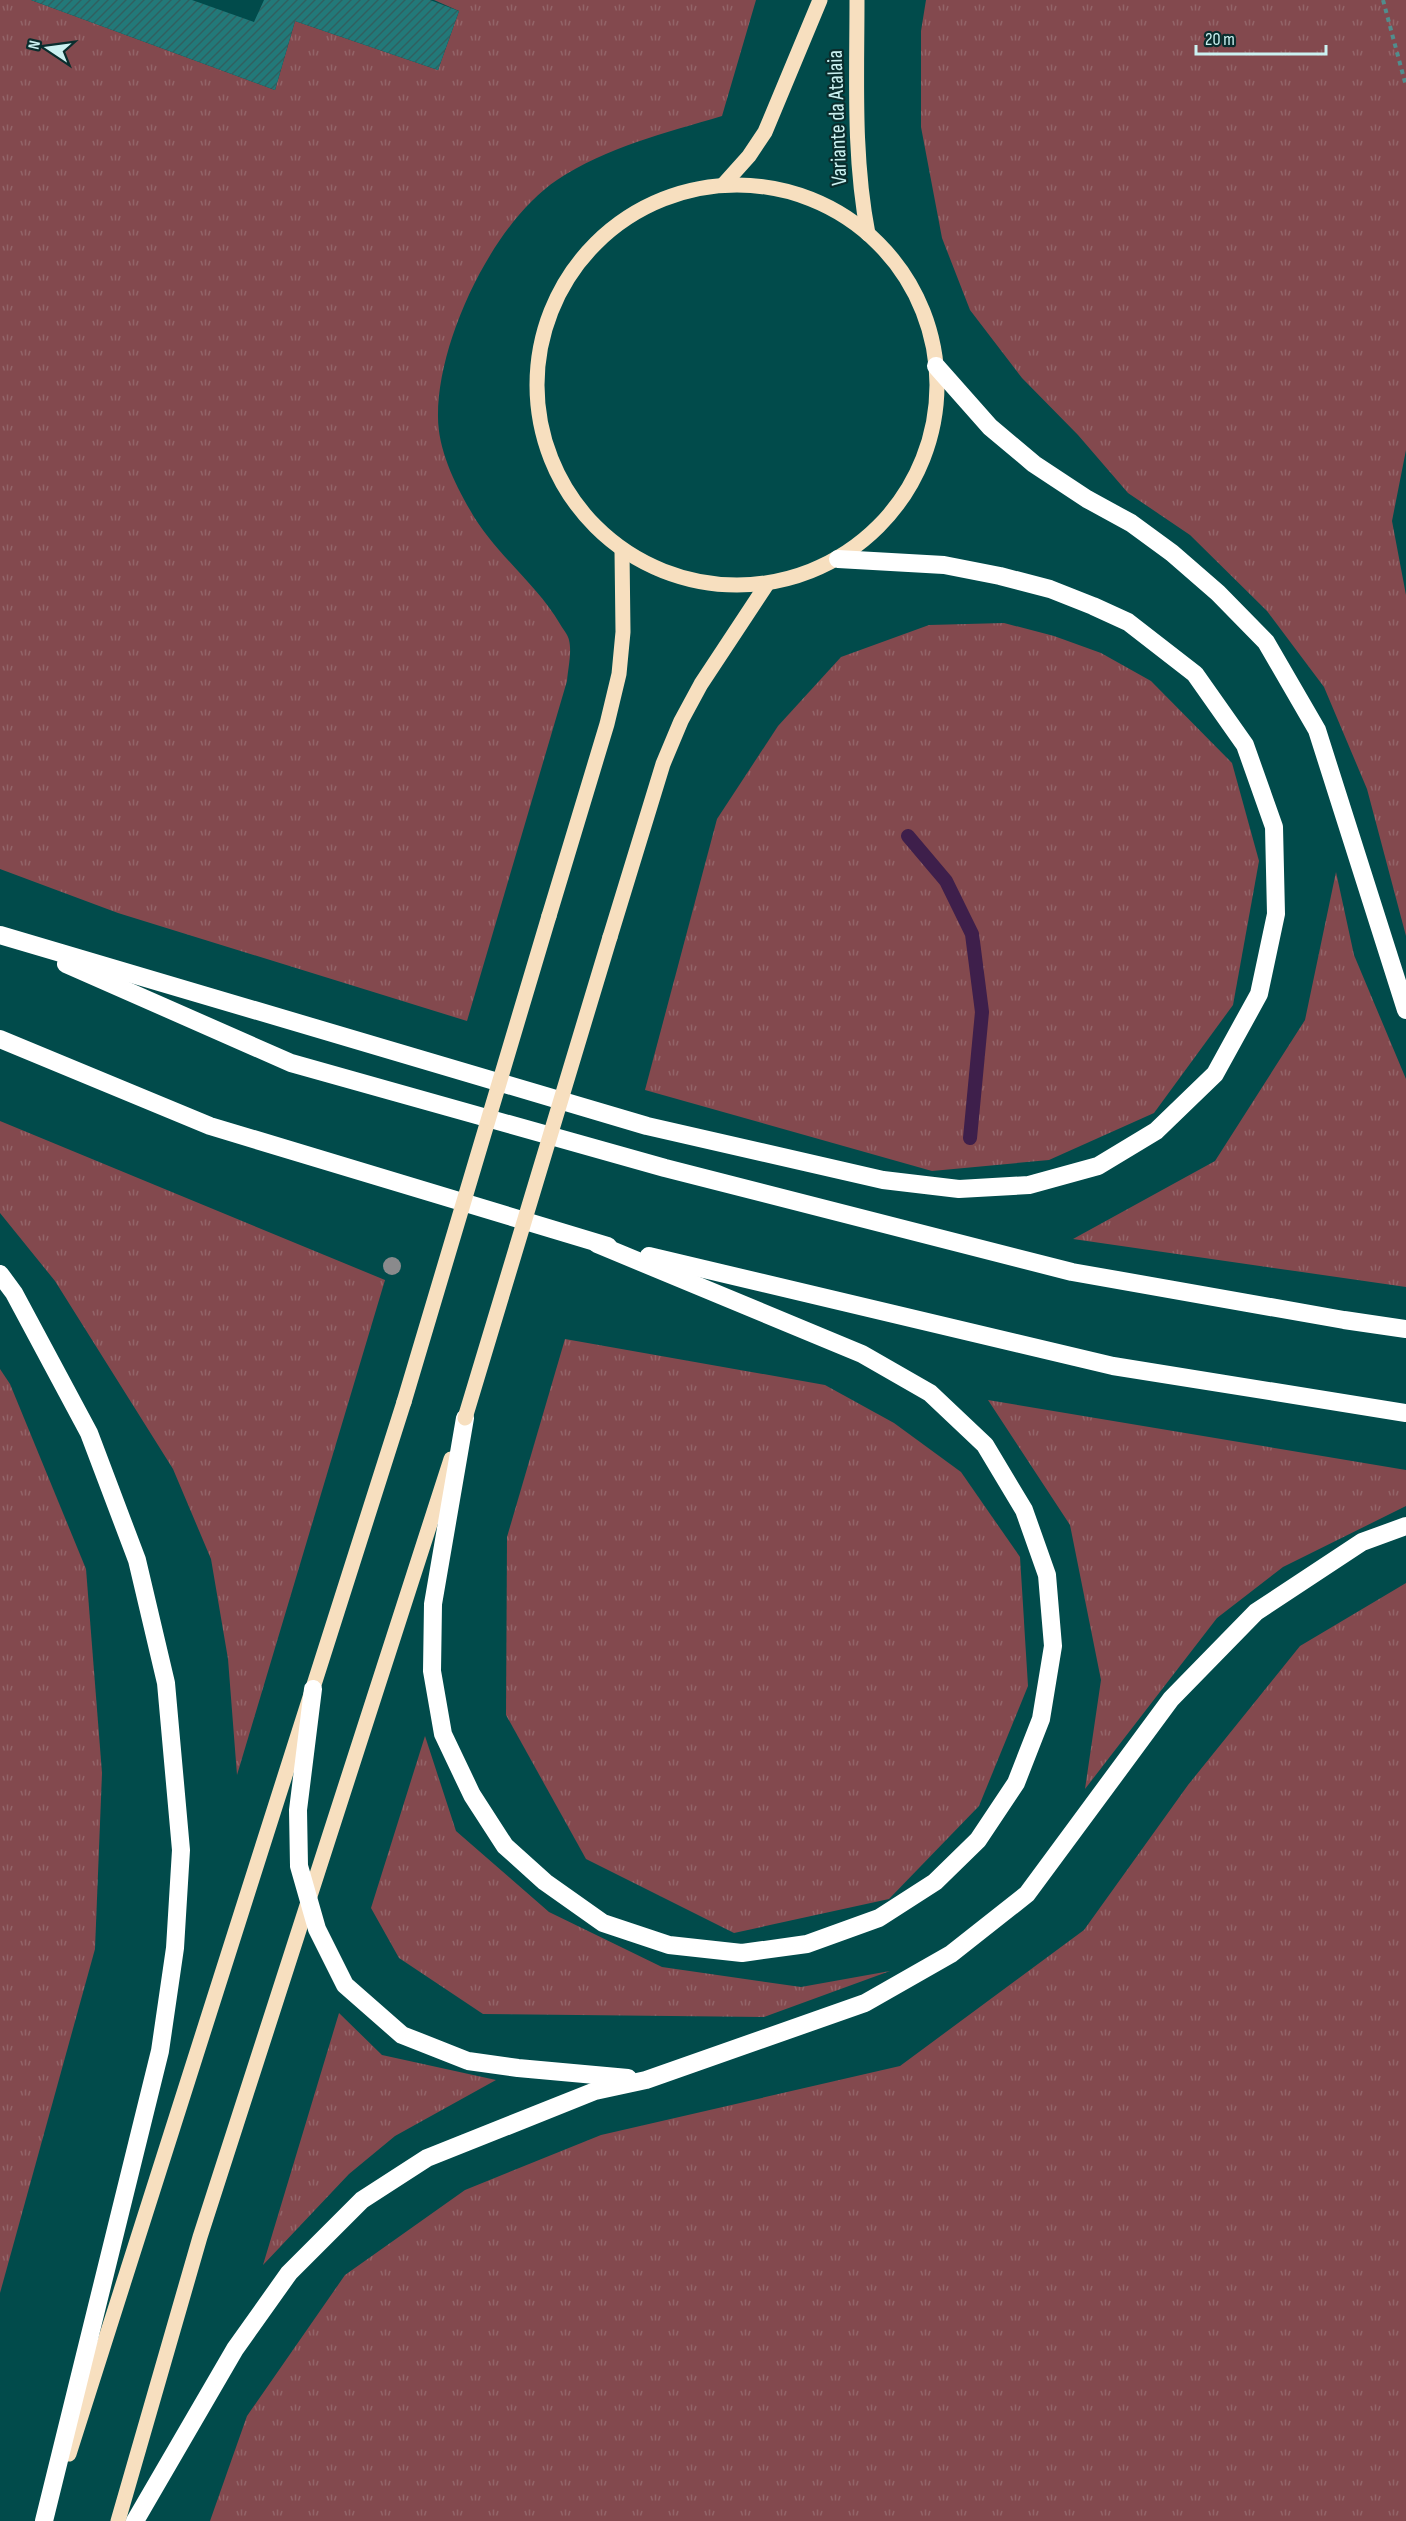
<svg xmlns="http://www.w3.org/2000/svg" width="1406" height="2521" font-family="'Sofia Sans Condensed',sans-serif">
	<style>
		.grass { fill: url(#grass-tufts) }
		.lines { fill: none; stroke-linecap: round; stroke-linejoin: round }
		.stream { stroke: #3e1f4b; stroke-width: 14 }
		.building { fill: url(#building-hatch) }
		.path { stroke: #518d8d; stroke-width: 4; stroke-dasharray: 4.5 4.5; stroke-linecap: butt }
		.primary { stroke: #f7dfbf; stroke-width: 15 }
		.highway { stroke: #fff; stroke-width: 18 }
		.primary-bridge { stroke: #f7dfbf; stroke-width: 15 }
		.tree { fill: #8a8a8c }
		.labels { text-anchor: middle; stroke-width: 4.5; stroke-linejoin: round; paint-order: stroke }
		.street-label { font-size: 22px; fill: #cbf1f1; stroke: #0a2d2d }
	</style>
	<defs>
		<pattern id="grass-tufts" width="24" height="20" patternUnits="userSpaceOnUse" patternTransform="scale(1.5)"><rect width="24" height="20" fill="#83494e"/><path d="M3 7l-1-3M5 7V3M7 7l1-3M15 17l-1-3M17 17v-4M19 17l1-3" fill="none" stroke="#936468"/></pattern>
		<pattern id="building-hatch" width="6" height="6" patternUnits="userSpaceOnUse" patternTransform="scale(1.5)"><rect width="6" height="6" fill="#227979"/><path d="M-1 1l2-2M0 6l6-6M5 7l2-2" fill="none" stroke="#306060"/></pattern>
	</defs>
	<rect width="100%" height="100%" fill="#014b4b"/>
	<g class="grass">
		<path d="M0 0H31L275 90 295 21 438 70 459 11 434 0H756L722 116C665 133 607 147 557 180 493 223 437 341 438 417 438 449 454 482 470 510 494 553 536 583 560 624 563 629 568 635 569 640 572 652 568 669 567 681L467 1021 118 913 0 869Z"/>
		<polygon points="926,0 1406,0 1406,450 1392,521 1406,595 1406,936 1367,789 1324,687 1267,611 1190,535 1128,493 1078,435 1022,378 970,310 942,238 921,127 921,31"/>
		<polygon points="1004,623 1054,636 1101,653 1151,681 1232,763 1259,861 1233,1005 1154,1113 1049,1160 932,1171 645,1090 717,819 778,726 841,657 929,625"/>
		<polygon points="1336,872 1354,955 1406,1079 1406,1287 1073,1239 1215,1161 1305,1020"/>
		<polygon points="0,1121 385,1280 237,1775 228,1659 211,1559 173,1469 55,1281 0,1213"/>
		<polygon points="565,1339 825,1385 894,1423 961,1472 1020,1557 1028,1686 979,1806 889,1899 734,1933 586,1859 506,1715 507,1537"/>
		<polygon points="0,1369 10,1384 86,1569 102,1773 95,1949 0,2293"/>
		<polygon points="988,1400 1406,1470 1406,1506 1283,1567 1217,1618 1085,1789 1101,1680 1070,1525"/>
		<polygon points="1406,1583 1406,2521 210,2521 247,2416 345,2275 465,2190 601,2135 900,2066 1084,1930 1188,1785 1300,1646"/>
		<polygon points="425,1736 456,1831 549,1912 662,1967 801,1987 890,1971 764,2017 483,2014 399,1958 371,1908"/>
		<polygon points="339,2013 382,2055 496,2080 395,2136 349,2174 263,2265"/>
	</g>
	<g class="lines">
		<polyline class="stream" points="908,836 946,881 972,934 982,1012 970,1138"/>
	</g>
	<polygon class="building" points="31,0 192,0 254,22 264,0 430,0 459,11 438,70 295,21 275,90"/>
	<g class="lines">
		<polyline class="path" points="1383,0 1406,86"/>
		<g class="primary">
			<path d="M857 0C857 79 853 156 868 234"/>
			<circle cx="737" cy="385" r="200"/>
			<polyline points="723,185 749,156 765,132 820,0"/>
			<polyline points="549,916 607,724 619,674 623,632 622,551"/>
			<polyline points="610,937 663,764 681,721 701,684 767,584"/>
			<polyline points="69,2454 404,1402"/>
			<polyline points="118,2521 200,2237 451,1459"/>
		</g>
		<g class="highway">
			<polyline points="936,366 990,427 1034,464 1087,499 1131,523 1172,553 1218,593 1266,642 1317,730 1406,1010"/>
			<polyline points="0,935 647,1126 883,1180 959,1189 1029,1185 1098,1166 1156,1131 1215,1074 1259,994 1276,914 1274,827 1245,745 1195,674 1128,622 1093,606 1050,589 1000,576 944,565 838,559"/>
			<polyline points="66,964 291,1063 665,1168 1072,1272 1344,1320 1406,1329"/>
			<polyline points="0,1039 210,1126 608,1246"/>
			<polyline points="649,1256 1113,1366 1406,1413"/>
			<polyline points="0,1274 14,1293 89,1433 137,1560 166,1683 181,1850 175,1948 160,2051 44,2521"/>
			<polyline points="465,1418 433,1604 432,1671 443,1734 472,1795 505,1846 545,1882 603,1923 669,1945 742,1953 807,1944 879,1918 935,1882 978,1840 1016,1783 1041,1719 1053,1646 1047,1575 1024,1510 985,1445 930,1393 862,1354 597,1244"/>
			<polyline points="313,1689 298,1810 299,1866 317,1929 345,1985 402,2035 468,2061 518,2068 628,2078"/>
			<polyline points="135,2521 235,2349 289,2273 362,2200 427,2158 595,2091 646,2080 865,2003 951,1954 1027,1894 1171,1699 1256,1612 1362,1542 1406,1526"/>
		</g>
		<g class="primary-bridge">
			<polyline points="404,1402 549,916"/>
			<polyline points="465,1418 610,937"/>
		</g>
	</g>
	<circle class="tree" cx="392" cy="1266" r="9"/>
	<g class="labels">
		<g class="street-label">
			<text transform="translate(836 118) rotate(-92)" y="8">Variante da Atalaia</text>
		</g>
	</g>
	<g transform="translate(48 48) rotate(283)" stroke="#0a2d2d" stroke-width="4.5" paint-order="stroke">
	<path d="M0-4.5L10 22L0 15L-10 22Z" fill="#cbf1f1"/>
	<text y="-9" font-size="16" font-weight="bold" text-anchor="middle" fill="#cbf1f1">N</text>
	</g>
	<path d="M1196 45v9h130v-9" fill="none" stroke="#cbf1f1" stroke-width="3"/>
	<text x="1205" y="45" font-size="18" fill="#cbf1f1" stroke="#0a2d2d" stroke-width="4.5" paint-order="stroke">20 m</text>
</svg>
